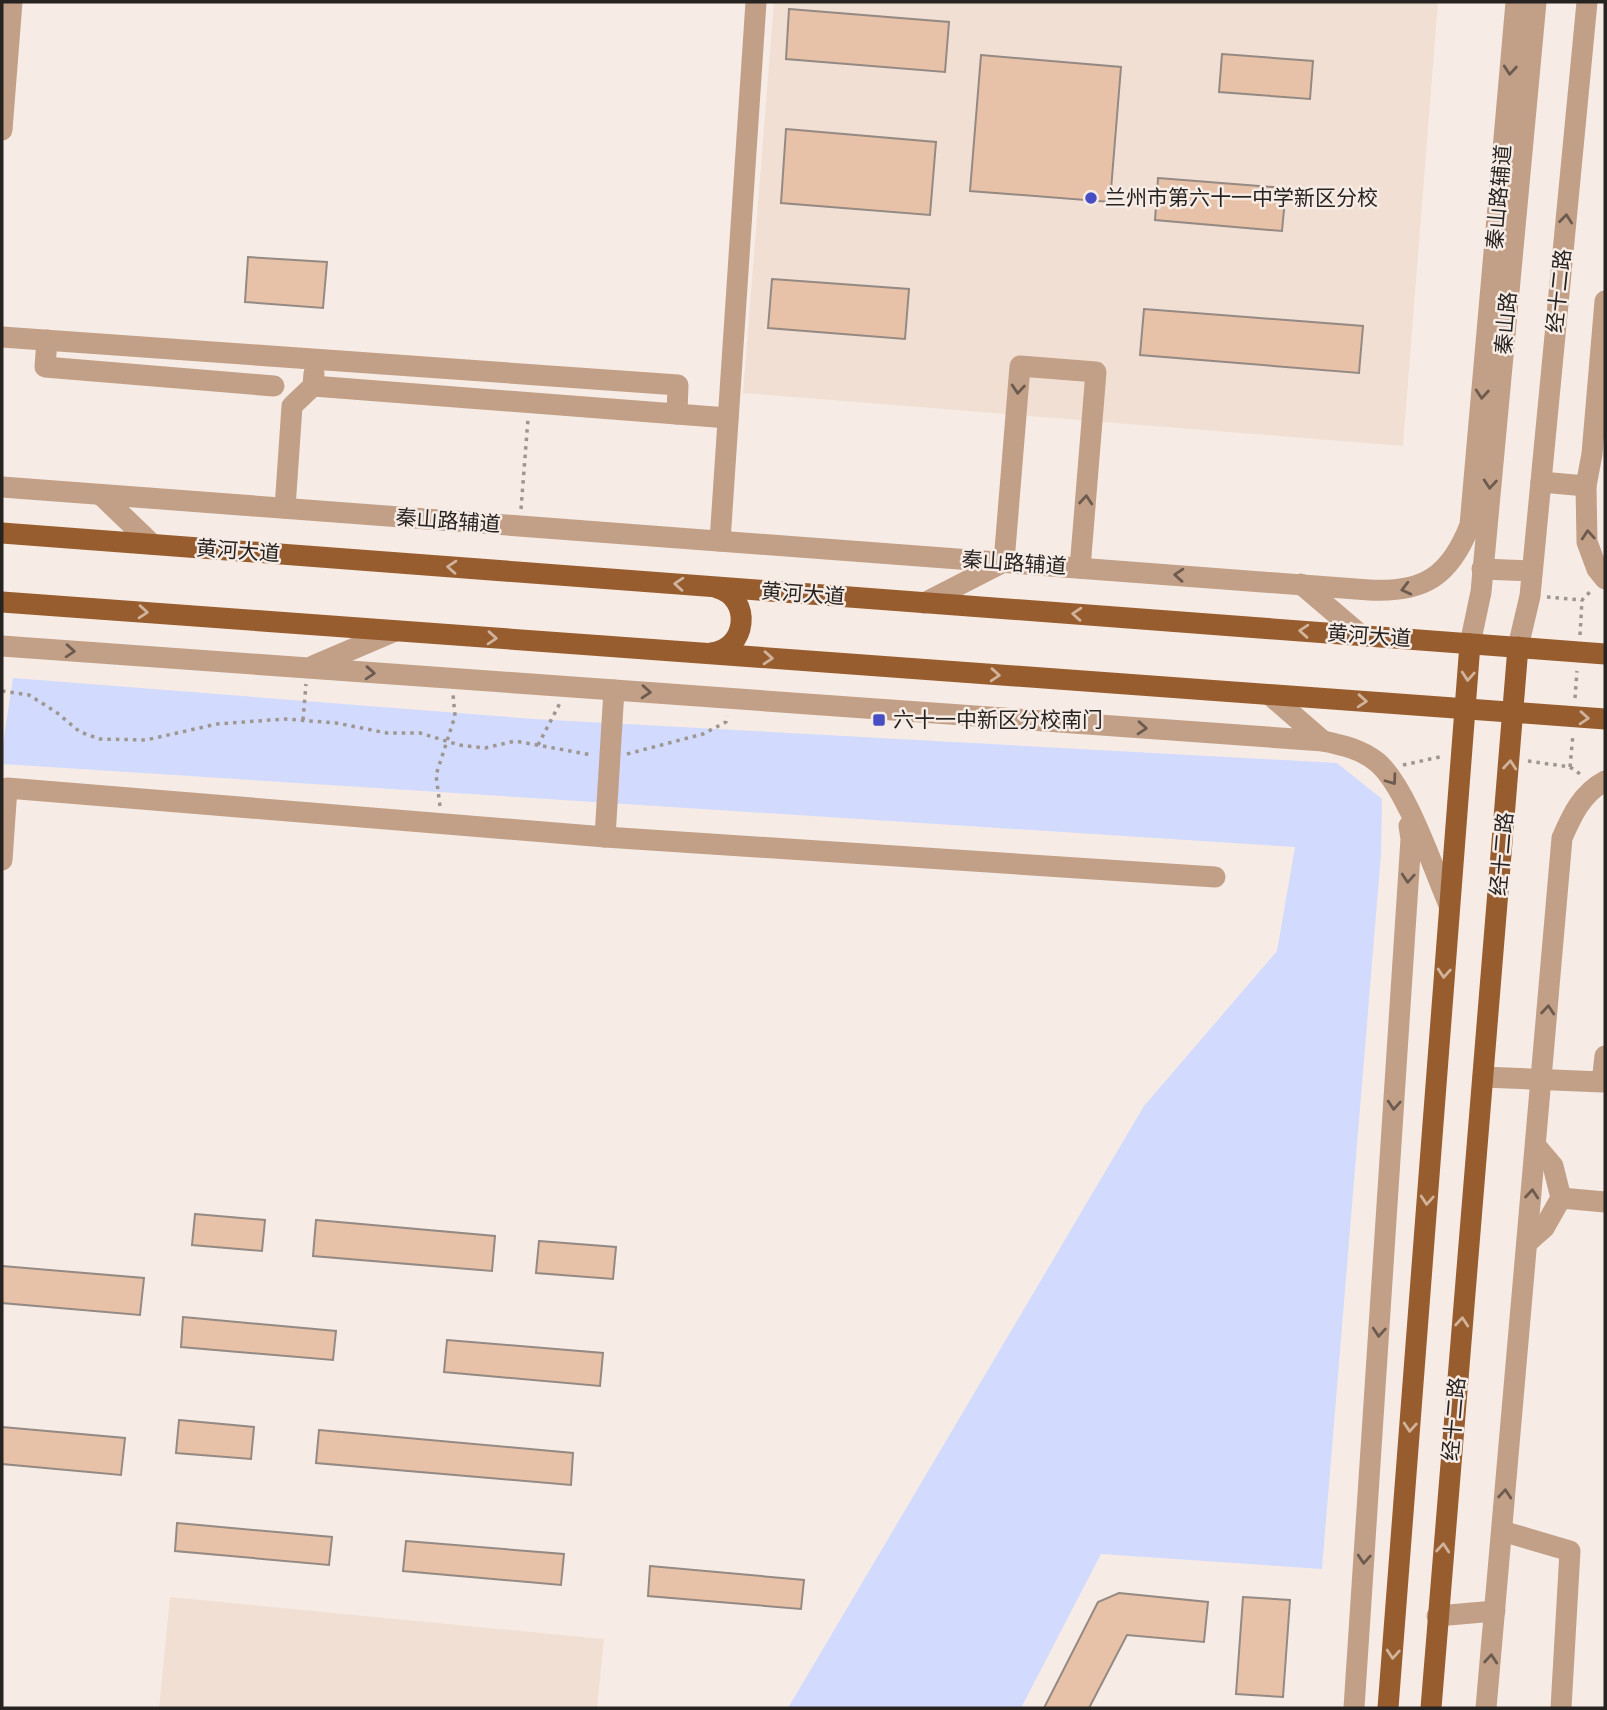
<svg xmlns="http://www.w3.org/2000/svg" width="1607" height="1710" font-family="Helvetica,'Noto Sans SC',sans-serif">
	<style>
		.built { fill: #f1dfd3 }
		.green { fill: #d2dafe }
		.building { fill: #e8c2a8; stroke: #948a83; stroke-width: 2 }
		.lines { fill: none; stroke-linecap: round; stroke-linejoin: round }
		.path { stroke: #9e9691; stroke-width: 3.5; stroke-dasharray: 3.5 5; stroke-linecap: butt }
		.minor { stroke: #c2a088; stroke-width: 21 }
		.major { stroke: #985d2f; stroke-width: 21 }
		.oneway { stroke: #6d5b4f }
		.oneway2 { stroke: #d1b39c }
		.poi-dot { fill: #474ec3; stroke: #f7ece5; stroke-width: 2.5 }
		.labels { text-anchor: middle; stroke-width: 5; stroke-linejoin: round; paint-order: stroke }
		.street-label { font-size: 21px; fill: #272321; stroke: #f7ece5 }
		.poi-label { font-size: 21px; fill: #272321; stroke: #f7ece5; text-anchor: start }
	</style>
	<rect width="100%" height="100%" fill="#f7ece5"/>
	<g class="built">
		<polygon points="774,2 1438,2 1403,446 743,393"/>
		<polygon points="170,1597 604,1639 597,1708 159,1708"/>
	</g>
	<polygon class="green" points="13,678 534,719 1337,763 1382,799 1381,854 1322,1569 1101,1554 1021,1708 788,1708 1144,1106 1277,951 1295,847 2,764 2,750"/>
	<g class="building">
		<polygon points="789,9 949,22 945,72 786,59"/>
		<polygon points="1222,54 1313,61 1310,99 1219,92"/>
		<polygon points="981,55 1121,67 1110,202 970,191"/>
		<polygon points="786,129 936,142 930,215 781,203"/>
		<polygon points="1158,178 1286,188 1282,231 1155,220"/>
		<polygon points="248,257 327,262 323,308 245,302"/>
		<polygon points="772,279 909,289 905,339 768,328"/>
		<polygon points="1144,309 1363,326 1359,373 1140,355"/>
		<polygon points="195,1214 265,1220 262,1251 192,1245"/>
		<polygon points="316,1220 495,1236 492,1271 313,1256"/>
		<polygon points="539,1241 616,1247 613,1279 536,1273"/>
		<polygon points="2,1266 144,1278 140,1315 2,1303"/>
		<polygon points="183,1317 336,1331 333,1360 181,1347"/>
		<polygon points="447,1340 603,1353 600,1386 444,1372"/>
		<polygon points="179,1420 254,1427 251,1459 176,1453"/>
		<polygon points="2,1427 125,1438 121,1475 2,1464"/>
		<polygon points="319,1430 573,1453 571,1485 316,1463"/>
		<polygon points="177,1523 332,1537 329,1565 175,1551"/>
		<polygon points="406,1541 564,1554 561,1585 403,1571"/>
		<polygon points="650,1566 804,1580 801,1609 648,1596"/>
		<polygon points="1119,1593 1208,1602 1204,1642 1127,1635 1089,1708 1044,1708 1098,1602"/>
		<polygon points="1243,1597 1290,1600 1283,1697 1236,1694"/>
	</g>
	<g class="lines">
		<g class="path">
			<polyline points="521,509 528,419"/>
			<polyline points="1547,597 1582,600 1591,591"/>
			<polyline points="1580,635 1582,600"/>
			<polyline points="2,691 29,695 56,712 80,732 100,739 146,740 217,724 285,719 336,723 387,733 420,733 459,745 485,748 515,741 592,755"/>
			<polyline points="1575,698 1577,671"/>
			<polyline points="303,720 306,684"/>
			<polyline points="538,745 560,703"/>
			<polyline points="627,754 703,734 726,722 727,716"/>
			<polyline points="1528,761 1570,767 1583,776"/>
			<polyline points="1403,765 1444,756"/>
			<polyline points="1570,767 1573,734"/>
			<polyline points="440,806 436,775 455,716 453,694"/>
		</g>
		<g class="minor">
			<polyline points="2,130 12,2"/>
			<polyline points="1605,301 1592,454 1586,486 1587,542 1597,569 1605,579"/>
			<polyline points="2,337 678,385 677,414"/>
			<polyline points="47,340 45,367 274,386"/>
			<polyline points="313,386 728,418"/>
			<polyline points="1541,482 1586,486"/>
			<path d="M2 487 1369 590C1424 593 1450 576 1470 525L1516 2"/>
			<polyline points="101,495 152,544"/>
			<polyline points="285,508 292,406 313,386 314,373"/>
			<polyline points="720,541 756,2"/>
			<polyline points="1482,569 1532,571"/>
			<polyline points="1301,584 1362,636"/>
			<polyline points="924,603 1004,562 1020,366 1096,372 1080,568"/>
			<polyline points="1470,644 1481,592 1536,2"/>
			<path d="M2 646 1323 741C1342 745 1361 749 1377 762 1406 786 1433 868 1449 905"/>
			<polyline points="1518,647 1530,596 1587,2"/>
			<polyline points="313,666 395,631"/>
			<polyline points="1270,695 1323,741"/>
			<polyline points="605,837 614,690"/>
			<polyline points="2,860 7,788 605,837 1215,877"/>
			<polyline points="1483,1077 1602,1082 1605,1056"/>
			<polyline points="1561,1198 1605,1202"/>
			<polyline points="1527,1243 1544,1228 1561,1198 1553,1166 1536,1146"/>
			<polyline points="1502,1531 1570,1551 1561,1708"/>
			<polyline points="1437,1616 1495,1611"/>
			<polyline points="1354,1708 1411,839 1409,826"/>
			<path d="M1486 1708 1562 838C1572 815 1582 793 1605 781"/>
		</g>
		<g class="major">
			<polyline points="2,533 1605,654"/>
			<polyline points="2,602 1605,719"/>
			<path d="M711 653C747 650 753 598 717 588"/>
			<polyline points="1388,1708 1470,644"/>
			<polyline points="1431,1708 1518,647"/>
		</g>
	</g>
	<defs><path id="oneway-chevron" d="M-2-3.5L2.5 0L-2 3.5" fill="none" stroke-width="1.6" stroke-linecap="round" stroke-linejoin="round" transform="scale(1.75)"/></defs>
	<g class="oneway">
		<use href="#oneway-chevron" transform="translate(1510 70) rotate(95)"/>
		<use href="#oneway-chevron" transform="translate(1566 219) rotate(-84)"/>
		<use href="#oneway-chevron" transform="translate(1018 389) rotate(95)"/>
		<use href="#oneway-chevron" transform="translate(1482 394) rotate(95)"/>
		<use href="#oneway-chevron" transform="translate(1490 484) rotate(95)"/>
		<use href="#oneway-chevron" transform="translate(1086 500) rotate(-85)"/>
		<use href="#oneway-chevron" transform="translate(1588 535) rotate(-94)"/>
		<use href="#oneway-chevron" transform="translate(1179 575) rotate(-176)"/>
		<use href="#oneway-chevron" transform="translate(1406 589) rotate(166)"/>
		<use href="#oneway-chevron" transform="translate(70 651) rotate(4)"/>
		<use href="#oneway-chevron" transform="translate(370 673) rotate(4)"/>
		<use href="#oneway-chevron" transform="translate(646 692) rotate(4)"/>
		<use href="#oneway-chevron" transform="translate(1142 728) rotate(4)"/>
		<use href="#oneway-chevron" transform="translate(1392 780) rotate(54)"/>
		<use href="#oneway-chevron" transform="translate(1408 878) rotate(94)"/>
		<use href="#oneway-chevron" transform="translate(1548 1010) rotate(-85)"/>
		<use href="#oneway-chevron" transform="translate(1394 1105) rotate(94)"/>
		<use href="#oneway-chevron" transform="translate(1532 1194) rotate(-85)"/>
		<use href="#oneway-chevron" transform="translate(1379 1332) rotate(94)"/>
		<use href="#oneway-chevron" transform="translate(1505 1494) rotate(-85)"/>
		<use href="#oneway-chevron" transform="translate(1364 1559) rotate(94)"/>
		<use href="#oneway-chevron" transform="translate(1491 1659) rotate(-85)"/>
	</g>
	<g class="oneway2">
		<use href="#oneway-chevron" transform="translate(452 567) rotate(-176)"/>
		<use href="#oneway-chevron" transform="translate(679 584) rotate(-176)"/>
		<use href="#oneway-chevron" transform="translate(143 612) rotate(4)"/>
		<use href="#oneway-chevron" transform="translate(1077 614) rotate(-176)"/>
		<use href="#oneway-chevron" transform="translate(1304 631) rotate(-176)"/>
		<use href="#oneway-chevron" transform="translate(492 638) rotate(4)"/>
		<use href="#oneway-chevron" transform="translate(768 658) rotate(4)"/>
		<use href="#oneway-chevron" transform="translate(995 675) rotate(4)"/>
		<use href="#oneway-chevron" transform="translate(1468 676) rotate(94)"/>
		<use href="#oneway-chevron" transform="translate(1362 701) rotate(4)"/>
		<use href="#oneway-chevron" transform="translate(1584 718) rotate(4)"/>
		<use href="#oneway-chevron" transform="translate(1510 765) rotate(-85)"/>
		<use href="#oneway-chevron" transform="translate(1444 973) rotate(94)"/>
		<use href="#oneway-chevron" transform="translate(1427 1200) rotate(94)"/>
		<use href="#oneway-chevron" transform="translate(1462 1322) rotate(-85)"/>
		<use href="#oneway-chevron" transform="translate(1410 1427) rotate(94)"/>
		<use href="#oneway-chevron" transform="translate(1443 1548) rotate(-85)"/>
		<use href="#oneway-chevron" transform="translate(1393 1654) rotate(94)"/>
	</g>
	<g class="poi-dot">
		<circle cx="1091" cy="198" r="7"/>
		<rect x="872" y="713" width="14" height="14" rx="3.5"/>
	</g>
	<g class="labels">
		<g class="street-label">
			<text transform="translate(1499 197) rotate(-85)" y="7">秦山路辅道</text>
			<text transform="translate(1559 291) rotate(-84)" y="7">经十二路</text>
			<text transform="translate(1506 323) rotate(-85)" y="7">秦山路</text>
			<text transform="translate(448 521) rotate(4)" y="7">秦山路辅道</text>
			<text transform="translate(238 551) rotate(4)" y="7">黄河大道</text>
			<text transform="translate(1014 563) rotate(4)" y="7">秦山路辅道</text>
			<text transform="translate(803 594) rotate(4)" y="7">黄河大道</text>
			<text transform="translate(1369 636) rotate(4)" y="7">黄河大道</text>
			<text transform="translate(1502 854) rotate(-85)" y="7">经十二路</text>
			<text transform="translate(1454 1419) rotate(-85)" y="7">经十二路</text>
		</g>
		<g class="poi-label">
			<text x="1105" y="205">兰州市第六十一中学新区分校</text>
			<text x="893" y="727">六十一中新区分校南门</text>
		</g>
	</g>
	<rect width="1607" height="1710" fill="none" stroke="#272321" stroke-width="7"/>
</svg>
